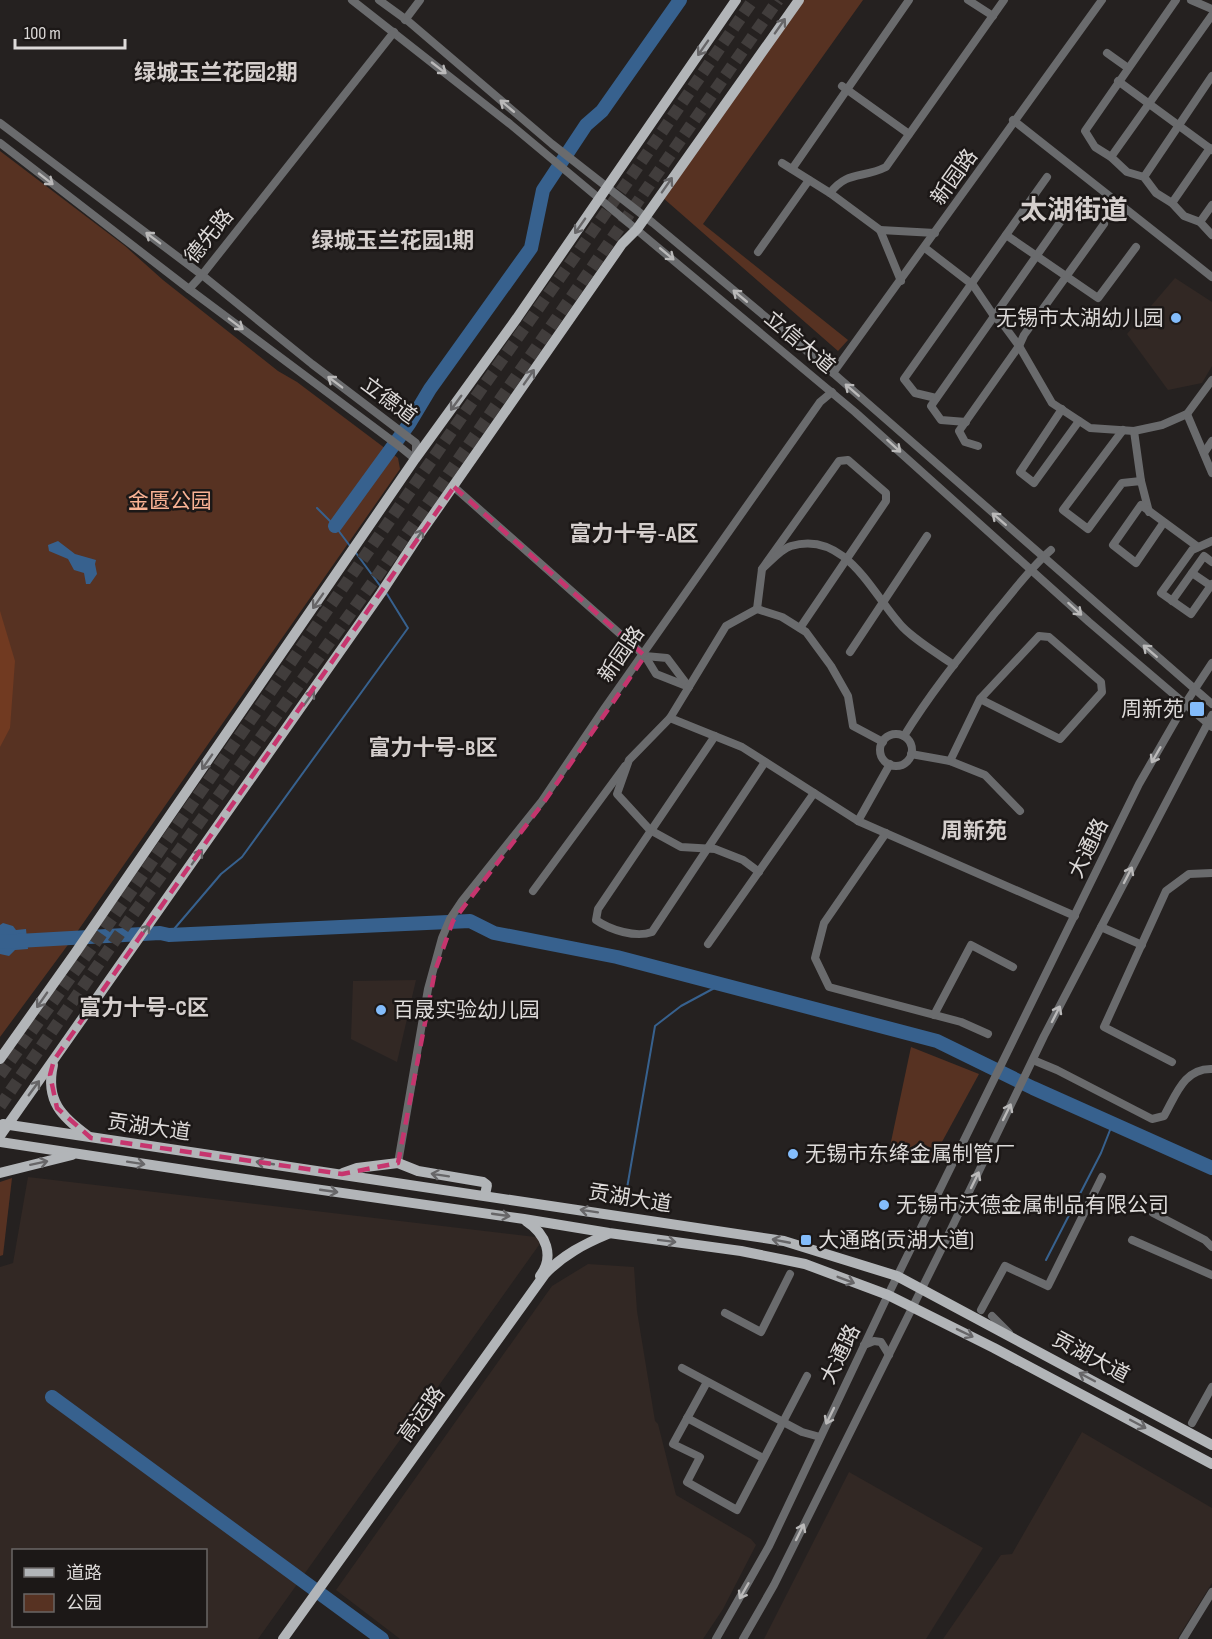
<svg xmlns="http://www.w3.org/2000/svg" width="1212" height="1639" font-family="'Sofia Sans Condensed','Noto Sans SC',sans-serif">
	<style>
		.built { fill: #322824; fill-rule: evenodd }
		.green { fill: #573222 }
		.forest { fill: #713a21 }
		.water { fill: #37618e }
		.lines { fill: none; stroke-linecap: round; stroke-linejoin: round }
		.stream { stroke: #37618e; stroke-width: 2 }
		.river { stroke: #37618e; stroke-width: 14 }
		.highway-tunnel { stroke: #413d3c; stroke-width: 12; stroke-dasharray: 12 6; stroke-linecap: butt }
		.minor { stroke: #6a6b6d; stroke-width: 8 }
		.major { stroke: #b2b5b8; stroke-width: 10 }
		.minor-bridge { stroke: #6a6b6d; stroke-width: 8 }
		.oneway { stroke: #676668 }
		.oneway2 { stroke: #bab9b9 }
		.marked { fill: none; stroke: #c6356e; stroke-width: 4.5; stroke-dasharray: 12 8; stroke-linejoin: round }
		.poi-dot { fill: #83bcfb; stroke: #1c1817; stroke-width: 2 }
		.labels { text-anchor: middle; stroke-width: 5; stroke-linejoin: round; paint-order: stroke }
		.street-label { font-size: 21px; fill: #dddad9; stroke: #1c1817 }
		.poi-label { font-size: 21px; fill: #dddad9; stroke: #1c1817; text-anchor: start }
		.park-label { font-size: 21px; fill: #f9b294; stroke: #1c1817 }
		.neighbourhood-label { font-size: 22px; font-weight: bold; fill: #d5cfcd; stroke: #1c1817 }
		.district-label { font-size: 27px; font-weight: bold; fill: #d5cfcd; stroke: #1c1817 }
	</style>
	<rect width="100%" height="100%" fill="#252120"/>
	<g class="built">
		<polygon points="1175,278 1212,302 1212,366 1202,383 1168,390 1127,334"/>
		<polygon points="416,980 397,1062 351,1039 353,981"/>
		<path d="M28 1177 544 1238 258 1639H0V1267L13 1263ZM14 1550H206V1626H14Z"/>
		<polygon points="588,1264 634,1267 637,1311 655,1421 658,1424 676,1495 751,1539 756,1545 723,1609 703,1639 400,1639 336,1590 552,1286"/>
		<polygon points="1082,1432 1212,1508 1212,1583 1177,1639 943,1639 1001,1555 1012,1554"/>
		<polygon points="849,1472 983,1548 926,1639 764,1639"/>
	</g>
	<g class="green">
		<polygon points="802,0 863,0 703,224 848,340 838,351 662,197"/>
		<polygon points="0,151 125,246 163,280 278,371 297,382 398,458 400,469 70,942 0,1037"/>
		<polygon points="911,1047 979,1074 931,1162 888,1156"/>
		<polygon points="12,1178 3,1255 0,1256 0,1182"/>
	</g>
	<polygon class="forest" points="0,611 15,661 10,728 0,747"/>
	<g class="water">
		<polygon points="58,541 75,554 96,560 95,564 97,574 90,584 86,584 84,573 74,570 68,559 49,551 48,545"/>
		<polygon points="3,923 13,926 16,930 26,929 28,949 15,950 9,956 0,954 0,925"/>
	</g>
	<g class="lines">
		<g class="stream">
			<polyline points="317,508 335,526 350,546"/>
			<polyline points="356,553 381,587"/>
			<polyline points="169,935 221,874 242,857 408,628 387,594"/>
			<polyline points="626,1194 655,1026 681,1006 720,985"/>
			<polyline points="1046,1260 1101,1153 1112,1125"/>
		</g>
		<g class="river">
			<polyline points="335,526 409,424 430,389 531,248 543,190 586,125 602,111 680,0"/>
			<polyline points="0,942 160,933 169,935 470,921 494,933 617,957 937,1041 1033,1088 1212,1168"/>
			<polyline points="52,1397 382,1639"/>
		</g>
		<g class="highway-tunnel">
			<polyline points="0,1075 91,949 475,398 628,181 753,0"/>
			<polyline points="0,1106 134,913 373,582 778,0"/>
		</g>
		<g class="minor">
			<polyline points="352,0 510,124 855,412 1089,622 1212,727"/>
			<polyline points="379,0 408,21 552,144 653,223 833,373 1212,704"/>
			<polyline points="968,0 993,16"/>
			<polyline points="1176,0 1085,131 1095,147 1111,157 1127,172 1144,177 1156,193 1172,203 1184,216 1200,222 1212,235"/>
			<polyline points="1191,0 1212,9"/>
			<polyline points="405,20 420,0"/>
			<polyline points="1107,53 1128,68"/>
			<polyline points="1118,81 1212,150"/>
			<polyline points="842,86 909,134"/>
			<polyline points="1013,120 1212,277"/>
			<polyline points="0,123 202,275 312,364 416,443 416,457"/>
			<polyline points="0,143 189,289 391,440"/>
			<polyline points="1111,157 1212,15"/>
			<polyline points="782,163 830,193 880,230 901,281"/>
			<polyline points="792,169 909,0"/>
			<polyline points="1144,177 1212,76"/>
			<path d="M830 193C848 170 862 179 886 167L1004 0"/>
			<polyline points="1172,203 1210,148"/>
			<polyline points="1200,222 1212,205"/>
			<polyline points="880,230 935,233"/>
			<polyline points="1006,235 1098,298 1136,247"/>
			<polyline points="925,248 973,285 994,316 1005,327 1019,346 1052,403 1090,428 1134,431 1162,425 1187,414 1212,380"/>
			<polyline points="758,252 809,180"/>
			<polyline points="189,289 202,275 394,32"/>
			<polyline points="833,373 1102,0"/>
			<polyline points="936,398 915,393 904,379 1047,177"/>
			<polyline points="1062,409 1020,472 1034,483 1079,421"/>
			<polyline points="1187,414 1212,473"/>
			<polyline points="966,422 941,420 931,406 1075,201"/>
			<polyline points="1123,430 1063,510 1088,529 1122,483 1141,481 1149,512"/>
			<polyline points="1134,431 1141,481"/>
			<polyline points="399,446 415,459"/>
			<polyline points="978,446 965,442 959,431 1019,346 1024,335 1104,224"/>
			<polyline points="1204,453 1212,441"/>
			<polyline points="454,487 645,656 656,674 689,687"/>
			<polyline points="1164,522 1141,505 1113,545 1136,563 1164,522 1198,547"/>
			<polyline points="1212,541 1192,550 1161,593 1191,614 1212,584"/>
			<polyline points="762,569 839,461 848,460 886,493 886,501 800,628"/>
			<polyline points="1192,573 1211,586"/>
			<polyline points="1172,601 1204,556 1212,562"/>
			<path d="M757 609 762 569C770 562 781 549 791 546 844 530 871 591 899 623 910 637 938 654 954 665"/>
			<polyline points="850,652 927,536"/>
			<polyline points="645,656 667,658 688,686"/>
			<polyline points="670,718 629,760 617,794 650,830 681,847 715,849 743,860 759,872"/>
			<circle cx="896" cy="750" r="16"/>
			<path d="M715 736 598 909 596 920C610 930 636 938 652 932L765 762"/>
			<path d="M904 736C931 692 963 653 995 613 1013 592 1030 568 1051 550"/>
			<polyline points="911,754 950,761 985,775 1020,811"/>
			<polyline points="950,761 980,699 1039,636 1049,637 1101,682 1102,692 1060,739 980,699"/>
			<polyline points="890,764 858,821 1075,916"/>
			<polyline points="858,821 742,747 670,718 726,626 757,609 782,617 806,632 831,666 848,696 853,726 883,742"/>
			<polyline points="886,833 824,923 815,958 829,987 961,1022 988,1034"/>
			<polyline points="533,891 625,766"/>
			<polyline points="1101,927 1142,945"/>
			<polyline points="708,944 814,793"/>
			<polyline points="934,1015 971,945 1013,967"/>
			<path d="M1033 1060 1057 1070 1152 1119 1164 1116C1176 1095 1184 1068 1212 1069"/>
			<polyline points="1172,1062 1104,1027 1166,891 1189,874 1212,873"/>
			<polyline points="398,1163 428,989 442,938 450,919 462,901 542,801 604,709 820,402 832,392"/>
			<polyline points="1153,1213 1205,1240 1212,1247"/>
			<polyline points="1132,1240 1212,1275"/>
			<polyline points="981,1310 1005,1266 1048,1286 1102,1177"/>
			<polyline points="725,1313 761,1332 790,1274"/>
			<polyline points="992,1316 1009,1333"/>
			<polyline points="864,1345 874,1341 881,1342 889,1355"/>
			<polyline points="682,1368 802,1432 820,1437"/>
			<polyline points="707,1382 673,1444 700,1457 687,1482 737,1510 807,1376"/>
			<polyline points="687,1418 763,1458"/>
			<polyline points="1192,1423 1212,1387"/>
			<polyline points="716,1639 769,1546 888,1295 1139,784 1185,704 1212,663"/>
			<polyline points="743,1639 774,1585 941,1250 1044,1036 1212,715"/>
			<polyline points="1183,1639 1212,1592"/>
		</g>
		<g class="major">
			<polyline points="0,1059 76,952 415,459 517,318 736,0"/>
			<path d="M53 1065C45 1101 62 1117 88 1136"/>
			<polyline points="3,1124 784,1241 897,1276 1212,1445"/>
			<polyline points="0,1136 381,593 417,538 622,244 637,229 799,0"/>
			<polyline points="0,1142 211,1174 524,1219 609,1233 741,1251 805,1264 888,1295 994,1348 1212,1464"/>
			<polyline points="0,1173 72,1155"/>
			<polyline points="343,1173 357,1168 398,1163 418,1171 483,1182 487,1185 485,1195"/>
			<path d="M526 1221C546 1234 555 1256 540 1276"/>
			<path d="M283 1639 545 1274C563 1255 584 1244 608 1234"/>
		</g>
		<polyline class="minor-bridge" points="391,440 399,446"/>
	</g>
	<defs><path id="oneway-shaft" d="M-6 0H5M1.5-3L5.5 0L1.5 3" fill="none" stroke-width="1.6" stroke-linecap="round" stroke-linejoin="round" transform="scale(1.5)"/></defs>
	<g class="oneway">
		<use href="#oneway-shaft" transform="translate(780 26) rotate(-55)"/>
		<use href="#oneway-shaft" transform="translate(703 48) rotate(125)"/>
		<use href="#oneway-shaft" transform="translate(667 185) rotate(-55)"/>
		<use href="#oneway-shaft" transform="translate(580 226) rotate(125)"/>
		<use href="#oneway-shaft" transform="translate(529 377) rotate(-55)"/>
		<use href="#oneway-shaft" transform="translate(456 403) rotate(126)"/>
		<use href="#oneway-shaft" transform="translate(418 537) rotate(-56)"/>
		<use href="#oneway-shaft" transform="translate(318 601) rotate(125)"/>
		<use href="#oneway-shaft" transform="translate(309 698) rotate(-55)"/>
		<use href="#oneway-shaft" transform="translate(207 762) rotate(125)"/>
		<use href="#oneway-shaft" transform="translate(197 857) rotate(-55)"/>
		<use href="#oneway-shaft" transform="translate(144 932) rotate(-54)"/>
		<use href="#oneway-shaft" transform="translate(42 1000) rotate(125)"/>
		<use href="#oneway-shaft" transform="translate(34 1088) rotate(-54)"/>
		<use href="#oneway-shaft" transform="translate(39 1163) rotate(-12)"/>
		<use href="#oneway-shaft" transform="translate(136 1163) rotate(9)"/>
		<use href="#oneway-shaft" transform="translate(265 1163) rotate(-172)"/>
		<use href="#oneway-shaft" transform="translate(440 1175) rotate(-171)"/>
		<use href="#oneway-shaft" transform="translate(329 1191) rotate(8)"/>
		<use href="#oneway-shaft" transform="translate(589 1211) rotate(-171)"/>
		<use href="#oneway-shaft" transform="translate(501 1215) rotate(8)"/>
		<use href="#oneway-shaft" transform="translate(667 1241) rotate(7)"/>
		<use href="#oneway-shaft" transform="translate(781 1241) rotate(-169)"/>
		<use href="#oneway-shaft" transform="translate(846 1280) rotate(21)"/>
		<use href="#oneway-shaft" transform="translate(965 1333) rotate(26)"/>
		<use href="#oneway-shaft" transform="translate(1087 1377) rotate(-152)"/>
		<use href="#oneway-shaft" transform="translate(1138 1424) rotate(28)"/>
	</g>
	<g class="oneway2">
		<use href="#oneway-shaft" transform="translate(439 68) rotate(38)"/>
		<use href="#oneway-shaft" transform="translate(507 106) rotate(-140)"/>
		<use href="#oneway-shaft" transform="translate(46 179) rotate(38)"/>
		<use href="#oneway-shaft" transform="translate(153 238) rotate(-143)"/>
		<use href="#oneway-shaft" transform="translate(667 254) rotate(40)"/>
		<use href="#oneway-shaft" transform="translate(740 296) rotate(-140)"/>
		<use href="#oneway-shaft" transform="translate(236 324) rotate(37)"/>
		<use href="#oneway-shaft" transform="translate(335 382) rotate(-143)"/>
		<use href="#oneway-shaft" transform="translate(852 390) rotate(-139)"/>
		<use href="#oneway-shaft" transform="translate(894 446) rotate(42)"/>
		<use href="#oneway-shaft" transform="translate(999 519) rotate(-139)"/>
		<use href="#oneway-shaft" transform="translate(1075 609) rotate(42)"/>
		<use href="#oneway-shaft" transform="translate(1150 651) rotate(-139)"/>
		<use href="#oneway-shaft" transform="translate(1156 755) rotate(120)"/>
		<use href="#oneway-shaft" transform="translate(1128 875) rotate(-63)"/>
		<use href="#oneway-shaft" transform="translate(1056 1014) rotate(-63)"/>
		<use href="#oneway-shaft" transform="translate(1007 1112) rotate(-64)"/>
		<use href="#oneway-shaft" transform="translate(975 1180) rotate(-64)"/>
		<use href="#oneway-shaft" transform="translate(830 1416) rotate(116)"/>
		<use href="#oneway-shaft" transform="translate(800 1532) rotate(-64)"/>
		<use href="#oneway-shaft" transform="translate(744 1591) rotate(120)"/>
	</g>
	<path class="marked" d="M454 487 645 656 544 802 453 921 435 971 398 1163 342 1174 91 1138 57 1108 50 1075 54 1060Z"/>
	<g class="poi-dot">
		<circle cx="1176" cy="318" r="6"/>
		<rect x="1189" y="701" width="16" height="16" rx="3"/>
		<circle cx="381" cy="1010" r="6"/>
		<circle cx="793" cy="1154" r="6"/>
		<circle cx="884" cy="1205" r="6"/>
		<rect x="800" y="1234" width="12" height="12" rx="3"/>
	</g>
	<g class="labels">
		<g class="street-label">
			<text transform="translate(954 177) rotate(-54)" y="7">新园路</text>
			<text transform="translate(209 236) rotate(-51)" y="7">德先路</text>
			<text transform="translate(800 342) rotate(40)" y="7">立信大道</text>
			<text transform="translate(389 400) rotate(37)" y="7">立德道</text>
			<text transform="translate(621 654) rotate(-55)" y="7">新园路</text>
			<text transform="translate(1088 848) rotate(-64)" y="7">大通路</text>
			<text transform="translate(149 1127) rotate(8)" y="7">贡湖大道</text>
			<text transform="translate(630 1198) rotate(9)" y="7">贡湖大道</text>
			<text transform="translate(840 1354) rotate(-64)" y="7">大通路</text>
			<text transform="translate(1091 1357) rotate(28)" y="7">贡湖大道</text>
			<text transform="translate(421 1414) rotate(-54)" y="7">高运路</text>
		</g>
		<g class="poi-label">
			<text x="1164" y="325" text-anchor="end">无锡市太湖幼儿园</text>
			<text x="1184" y="716" text-anchor="end">周新苑</text>
			<text x="393" y="1017">百晟实验幼儿园</text>
			<text x="805" y="1161">无锡市东绛金属制管厂</text>
			<text x="896" y="1212">无锡市沃德金属制品有限公司</text>
			<text x="818" y="1247">大通路(贡湖大道)</text>
		</g>
		<g class="park-label">
			<text x="170" y="508">金匮公园</text>
		</g>
		<g class="neighbourhood-label">
			<text x="216" y="80">绿城玉兰花园2期</text>
			<text x="393" y="248">绿城玉兰花园1期</text>
			<text x="634" y="541">富力十号-A区</text>
			<text x="433" y="755">富力十号-B区</text>
			<text x="974" y="838">周新苑</text>
			<text x="144" y="1015">富力十号-C区</text>
		</g>
		<g class="district-label">
			<text x="1074" y="219">太湖街道</text>
		</g>
	</g>
	<rect x="12" y="1549" width="195" height="78" fill="#1c1817" stroke="#696665" stroke-width="1.5"/>
	<rect x="24" y="1568" width="30" height="9" fill="#b2b5b8" stroke="#696665" stroke-width="1.5"/>
	<text x="66" y="1579" font-size="18" fill="#dddad9">道路</text>
	<rect x="24" y="1594" width="30" height="18" fill="#573222" stroke="#696665" stroke-width="1.5"/>
	<text x="66" y="1609" font-size="18" fill="#dddad9">公园</text>
	<path d="M15 39v9h110v-9" fill="none" stroke="#dddad9" stroke-width="3"/>
	<text x="24" y="39" font-size="18" fill="#dddad9" stroke="#1c1817" stroke-width="4.5" paint-order="stroke">100 m</text>
</svg>
